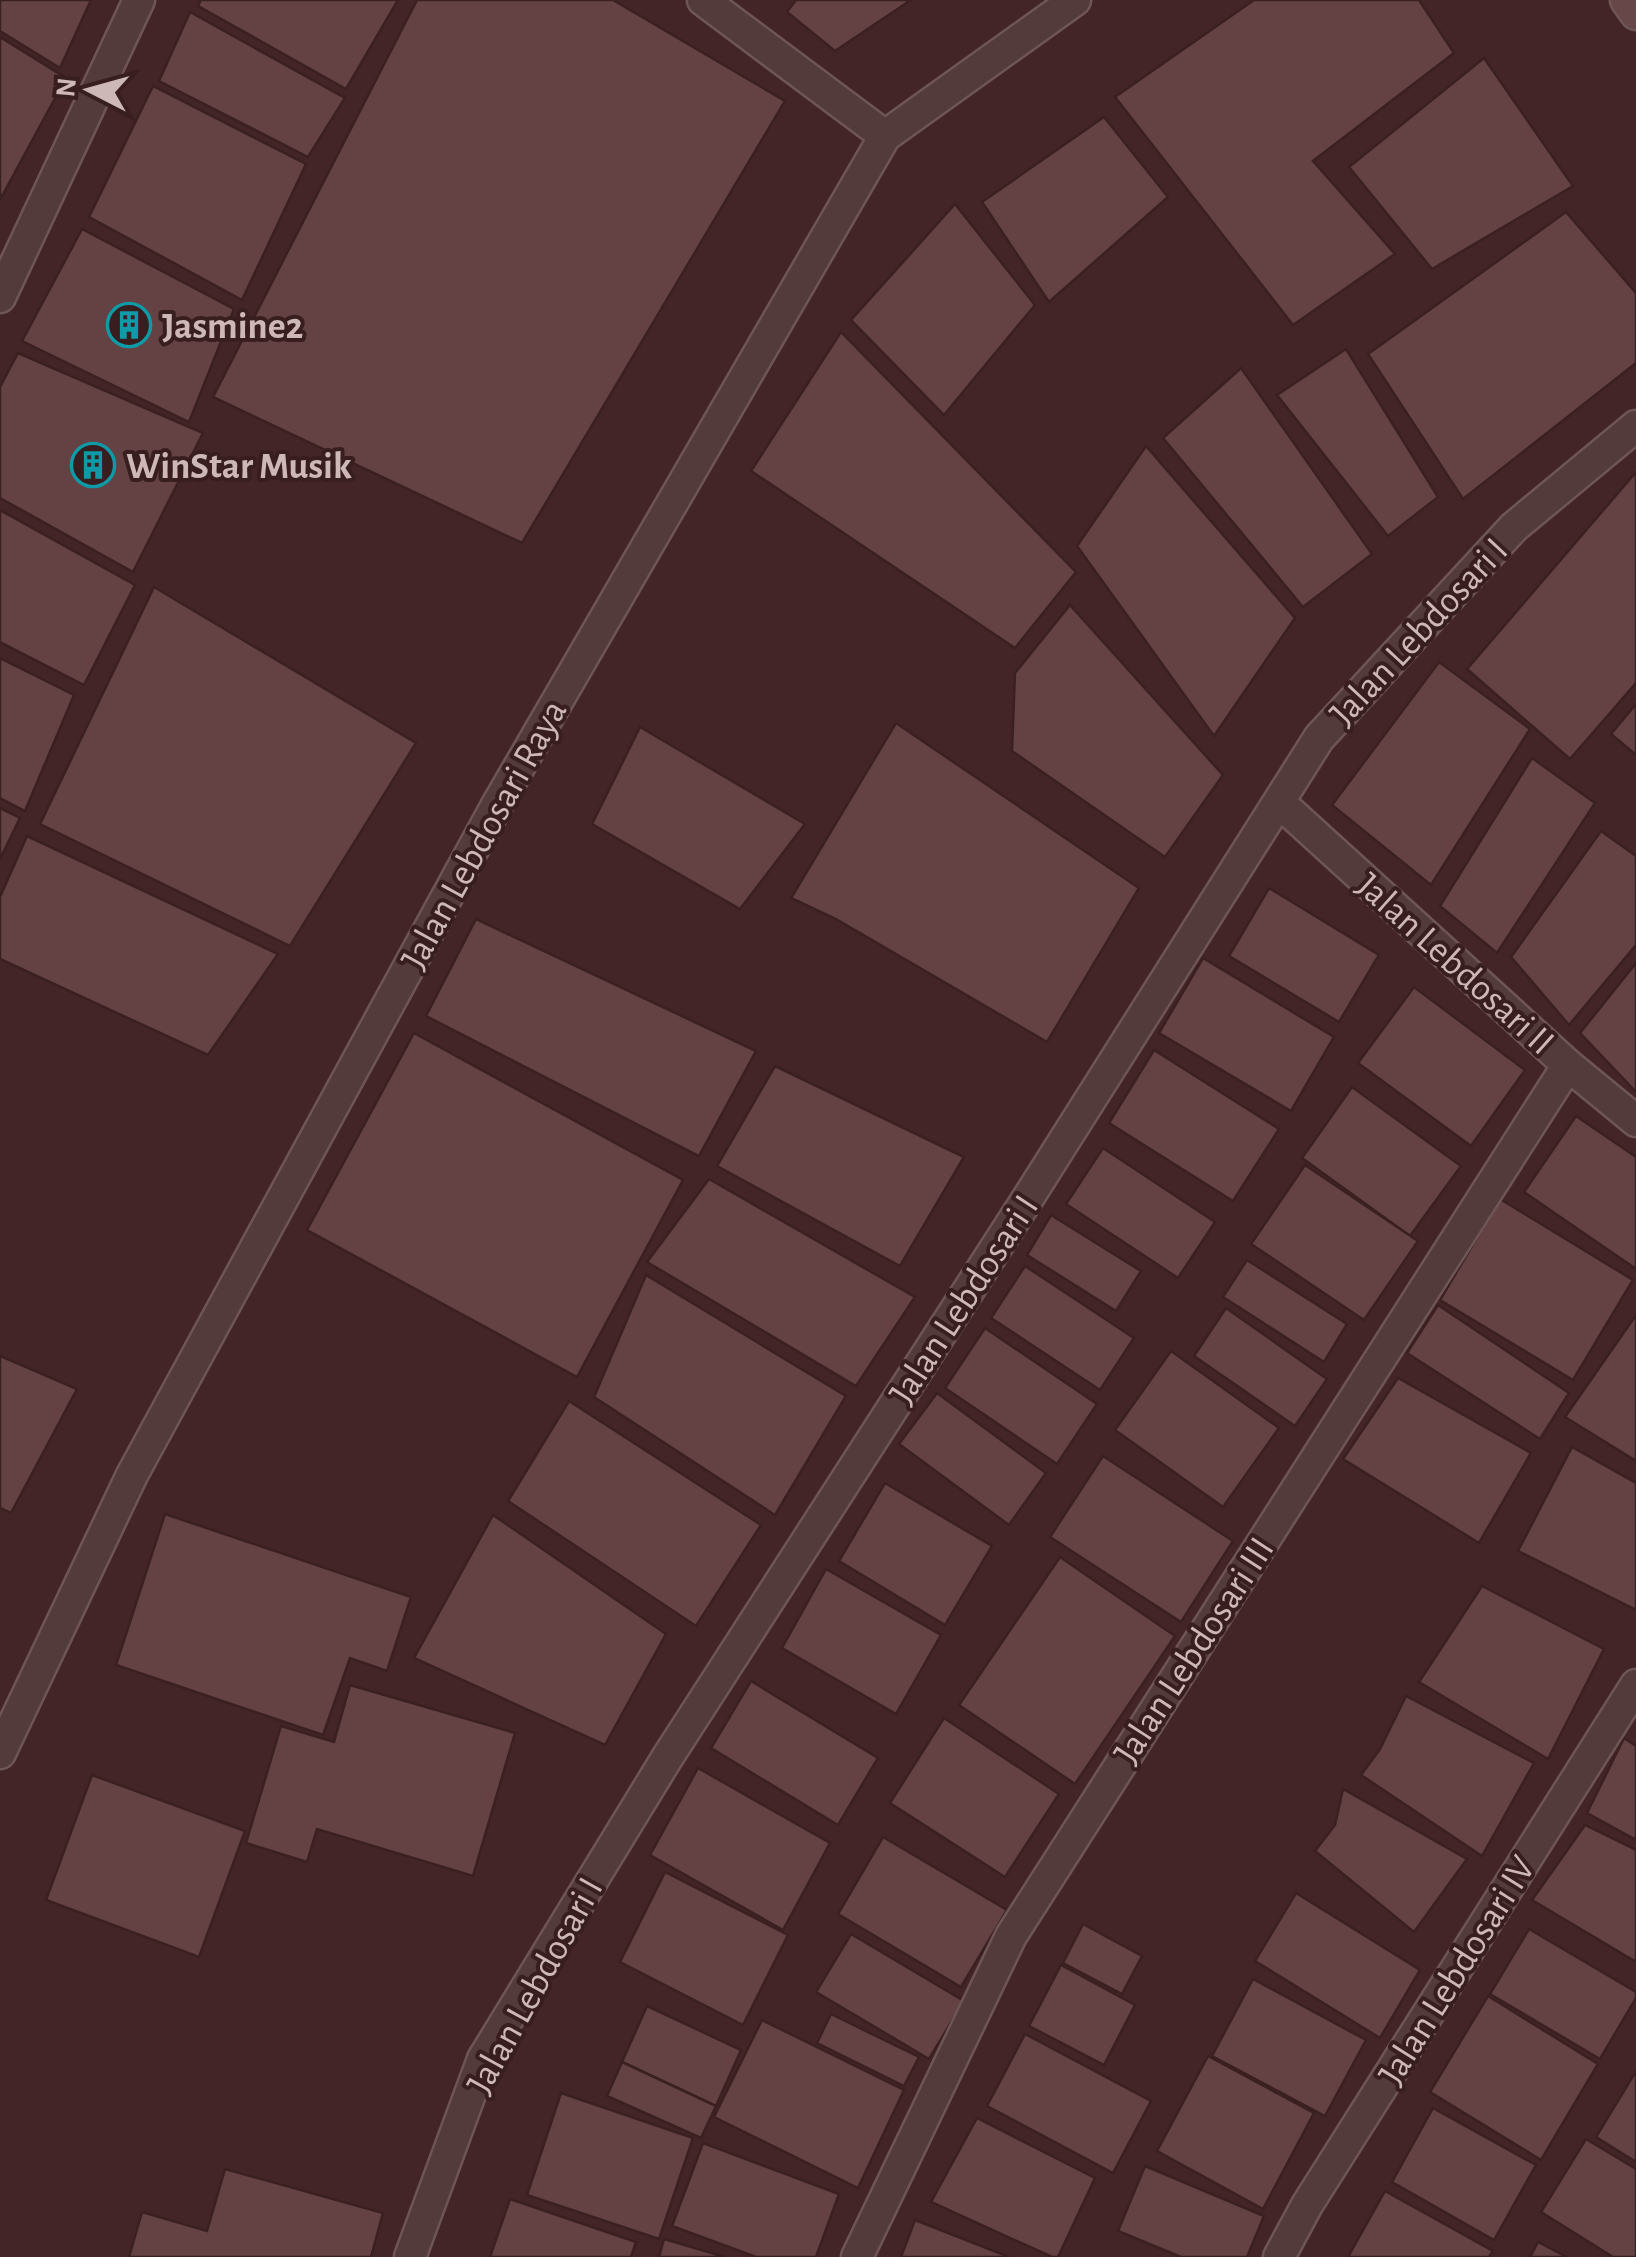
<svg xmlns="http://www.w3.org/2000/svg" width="1636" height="2257" font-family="'Alegreya Sans',sans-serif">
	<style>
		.building { fill: #644243; stroke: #3b2021; stroke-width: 2.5 }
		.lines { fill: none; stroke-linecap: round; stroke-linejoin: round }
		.street-casing { stroke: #6e5556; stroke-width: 35 }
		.secondary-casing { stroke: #6e5556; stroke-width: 35 }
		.street { stroke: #533a3b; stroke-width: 30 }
		.secondary { stroke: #674748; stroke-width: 30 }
		.labels { text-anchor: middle; stroke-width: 8; stroke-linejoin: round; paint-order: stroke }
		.poi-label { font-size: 38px; font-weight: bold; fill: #cdb7b7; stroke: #391e1f; text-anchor: start }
		.street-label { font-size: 38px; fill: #cdb7b7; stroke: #391e1f }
	</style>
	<rect width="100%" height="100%" fill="#442527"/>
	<g class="building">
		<polygon points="0,0 91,0 60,68 0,31"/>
		<polygon points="201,0 398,0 346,89 198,6"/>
		<polygon points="417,0 613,0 785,101 522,543 213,397"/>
		<polygon points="796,0 911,0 835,51 787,12"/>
		<polygon points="1254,0 1419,0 1454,53 1313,161 1395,254 1293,325 1115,97"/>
		<polygon points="190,12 345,98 308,157 159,81"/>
		<polygon points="0,37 66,78 0,200"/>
		<polygon points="1484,58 1573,186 1432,269 1349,167"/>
		<polygon points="153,86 306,164 242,300 89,217"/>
		<polygon points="1104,117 1168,197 1049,302 982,202"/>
		<polygon points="955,204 1035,305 944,415 851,320"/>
		<polygon points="1566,212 1636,293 1636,363 1463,499 1368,354"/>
		<polygon points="82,229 234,309 189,422 22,341"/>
		<polygon points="841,332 1076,572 1015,648 751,471"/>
		<polygon points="1346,349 1438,497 1388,536 1277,395"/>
		<polygon points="18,353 203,433 133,572 0,498 0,387"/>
		<polygon points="1241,368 1372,554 1303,607 1163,438"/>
		<polygon points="1146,446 1295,618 1214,736 1077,546"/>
		<polygon points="1636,472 1636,683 1570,759 1467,669"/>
		<polygon points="0,510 135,585 84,685 0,642"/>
		<polygon points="154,587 416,743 290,946 40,824"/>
		<polygon points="1070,605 1223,775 1165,857 1012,751 1015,673"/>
		<polygon points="0,658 74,695 25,811 0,798"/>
		<polygon points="1439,662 1530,729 1431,885 1332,805"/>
		<polygon points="1636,704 1636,755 1611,734"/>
		<polygon points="896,723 1139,888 1047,1042 836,919 791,898"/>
		<polygon points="640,727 805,824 740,909 592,824"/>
		<polygon points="1532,758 1595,803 1497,953 1440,906"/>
		<polygon points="0,808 20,818 0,859"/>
		<polygon points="1601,831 1636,856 1636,945 1569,1025 1511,957"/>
		<polygon points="27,836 278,954 208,1055 0,959 0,897"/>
		<polygon points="1269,888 1379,955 1339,1022 1229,956"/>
		<polygon points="476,919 756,1051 699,1156 426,1016"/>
		<polygon points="1203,958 1334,1037 1291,1111 1159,1033"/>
		<polygon points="1636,963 1636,1092 1580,1033"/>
		<polygon points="1414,987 1525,1070 1471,1146 1358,1063"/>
		<polygon points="414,1033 683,1180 577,1377 307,1230"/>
		<polygon points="1154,1050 1279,1129 1233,1201 1109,1123"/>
		<polygon points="775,1066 964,1157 900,1266 717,1166"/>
		<polygon points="1352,1087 1461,1166 1410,1236 1302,1158"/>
		<polygon points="1576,1116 1636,1157 1636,1269 1524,1192"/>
		<polygon points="1103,1148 1215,1222 1178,1278 1066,1204"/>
		<polygon points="1305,1165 1418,1241 1364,1320 1251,1244"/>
		<polygon points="709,1179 915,1297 856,1386 647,1262"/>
		<polygon points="1500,1199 1633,1280 1573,1380 1440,1300"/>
		<polygon points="1051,1215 1141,1271 1116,1311 1027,1255"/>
		<polygon points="1247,1260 1347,1324 1324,1362 1223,1297"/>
		<polygon points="1025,1266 1134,1338 1100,1390 991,1318"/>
		<polygon points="646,1275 846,1396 775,1515 594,1397"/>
		<polygon points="1438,1305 1569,1393 1540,1439 1407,1353"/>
		<polygon points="1226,1308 1327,1379 1295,1426 1194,1356"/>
		<polygon points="1636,1315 1636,1461 1565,1417"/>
		<polygon points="985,1328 1097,1404 1057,1464 945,1388"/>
		<polygon points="1171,1351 1279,1428 1223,1507 1115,1430"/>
		<polygon points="0,1356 77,1389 11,1513 0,1508"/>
		<polygon points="1398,1378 1531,1453 1479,1543 1343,1459"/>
		<polygon points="937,1393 1046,1473 1009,1525 899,1444"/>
		<polygon points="569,1401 761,1525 696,1626 508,1501"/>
		<polygon points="1572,1447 1636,1483 1636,1610 1518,1551"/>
		<polygon points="1103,1456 1233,1541 1181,1622 1050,1537"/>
		<polygon points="885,1483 992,1546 945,1625 839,1561"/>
		<polygon points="165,1514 411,1597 387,1671 350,1658 323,1735 116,1665"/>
		<polygon points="493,1515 666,1634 605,1745 414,1658"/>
		<polygon points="1060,1557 1175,1636 1075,1784 959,1705"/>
		<polygon points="826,1569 941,1635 896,1714 782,1648"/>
		<polygon points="1482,1586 1604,1649 1548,1759 1419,1682"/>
		<polygon points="751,1681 878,1758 838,1825 711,1748"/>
		<polygon points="350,1685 515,1733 473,1876 317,1829 307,1862 246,1843 281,1726 334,1742"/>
		<polygon points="1406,1696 1534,1763 1482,1856 1361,1775 1380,1749"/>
		<polygon points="944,1718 1059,1794 1005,1877 890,1803"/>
		<polygon points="1624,1738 1636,1746 1636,1840 1587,1813"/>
		<polygon points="698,1768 830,1843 783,1930 650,1855"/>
		<polygon points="92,1775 245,1831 199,1957 46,1900"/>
		<polygon points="1343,1789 1467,1859 1414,1932 1315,1851 1335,1825"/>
		<polygon points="1585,1825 1636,1850 1636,1962 1532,1900"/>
		<polygon points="883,1837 1007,1910 961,1987 838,1914"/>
		<polygon points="665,1872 788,1935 743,2025 620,1962"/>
		<polygon points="1296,1893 1420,1970 1380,2038 1255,1961"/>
		<polygon points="1083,1924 1142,1956 1122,1994 1063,1963"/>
		<polygon points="1529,1929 1636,1992 1636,1998 1600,2059 1490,1994"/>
		<polygon points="851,1934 964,2001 929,2059 816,1992"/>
		<polygon points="1061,1965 1135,2005 1104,2065 1029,2026"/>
		<polygon points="1253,1979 1366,2040 1325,2116 1212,2056"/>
		<polygon points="1488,1996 1598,2064 1541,2160 1430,2092"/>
		<polygon points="647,2006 741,2050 716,2106 622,2062"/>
		<polygon points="831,2014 919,2057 904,2086 817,2043"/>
		<polygon points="762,2020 904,2090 858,2188 714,2117"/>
		<polygon points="1025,2034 1151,2101 1113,2173 987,2106"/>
		<polygon points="1208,2056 1314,2113 1263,2209 1157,2151"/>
		<polygon points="622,2062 716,2106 701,2138 607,2096"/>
		<polygon points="1636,2071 1636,2162 1596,2137"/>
		<polygon points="561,2093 693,2138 659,2239 527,2195"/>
		<polygon points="1433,2108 1536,2165 1494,2240 1392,2182"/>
		<polygon points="977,2118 1095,2178 1058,2257 1052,2257 931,2202"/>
		<polygon points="1586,2139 1636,2169 1636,2257 1613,2257 1541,2212"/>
		<polygon points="703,2143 839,2194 816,2257 756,2257 672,2226"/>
		<polygon points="1145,2166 1264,2216 1247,2257 1181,2257 1118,2231"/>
		<polygon points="225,2169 383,2213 371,2257 129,2257 142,2212 207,2231"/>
		<polygon points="1385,2191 1493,2251 1489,2257 1348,2257"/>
		<polygon points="510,2199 636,2242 631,2257 490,2257"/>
		<polygon points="915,2220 1009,2257 901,2257"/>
		<polygon points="664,2239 725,2257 659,2257"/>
		<polygon points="1538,2242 1567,2257 1530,2257"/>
	</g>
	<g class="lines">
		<defs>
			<g id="street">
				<polyline points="703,0 885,136"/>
				<polyline points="0,297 139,0"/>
				<polyline points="1279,802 1568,1065 1636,1121"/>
				<polyline points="0,1753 132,1475 497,805 885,136 1075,0"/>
				<polyline points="410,2257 483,2059 667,1758 1028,1198 1319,738 1514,527 1636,426"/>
				<polyline points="857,2257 1011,1936 1568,1065"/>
				<polyline points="1279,2257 1307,2205 1636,1685"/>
			</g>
			<polyline id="secondary" points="1626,0 1636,14"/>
		</defs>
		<use href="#street" class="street-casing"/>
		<use href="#secondary" class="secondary-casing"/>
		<use href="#street" class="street"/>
		<use href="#secondary" class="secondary"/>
	</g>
	<defs>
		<symbol id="building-ring" viewBox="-11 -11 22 22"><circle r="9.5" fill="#391e1f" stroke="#0f9aa8" stroke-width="1.5"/><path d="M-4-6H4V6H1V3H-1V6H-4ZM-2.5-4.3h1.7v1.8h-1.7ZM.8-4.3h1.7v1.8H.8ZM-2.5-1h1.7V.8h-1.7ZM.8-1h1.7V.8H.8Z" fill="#0f9aa8"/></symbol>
	</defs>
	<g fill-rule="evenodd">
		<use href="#building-ring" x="104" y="300" width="50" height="50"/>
		<use href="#building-ring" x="68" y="440" width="50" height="50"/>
	</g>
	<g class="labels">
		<g class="poi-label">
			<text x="162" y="338">Jasmine2</text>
			<text x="126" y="478">WinStar Musik</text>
		</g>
		<g class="street-label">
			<text transform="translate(1418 631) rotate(-47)" y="13">Jalan Lebdosari I</text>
			<text transform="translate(483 834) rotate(-61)" y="13">Jalan Lebdosari Raya</text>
			<text transform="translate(1456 963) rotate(42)" y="13">Jalan Lebdosari II</text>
			<text transform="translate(963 1299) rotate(-57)" y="13">Jalan Lebdosari I</text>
			<text transform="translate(1193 1650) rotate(-57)" y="13">Jalan Lebdosari III</text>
			<text transform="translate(1456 1970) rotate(-58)" y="13">Jalan Lebdosari IV</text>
			<text transform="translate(534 1985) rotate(-61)" y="13">Jalan Lebdosari I</text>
		</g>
	</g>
	<g transform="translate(90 90) rotate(276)" stroke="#391e1f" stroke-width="8" paint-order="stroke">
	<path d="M0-8L18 38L0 25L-18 38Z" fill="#cdb7b7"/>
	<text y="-15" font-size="28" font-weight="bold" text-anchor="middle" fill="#cdb7b7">N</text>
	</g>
</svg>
